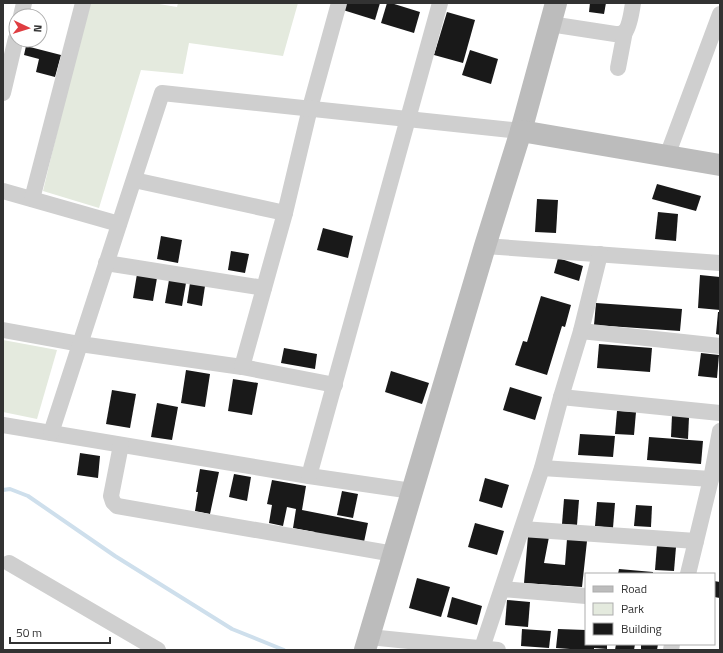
<svg xmlns="http://www.w3.org/2000/svg" width="723" height="653" font-family="'Titillium Web',sans-serif">
	<style>
		.green { fill: #e4eade }
		.lines { fill: none; stroke-linecap: round; stroke-linejoin: round }
		.stream { stroke: #cedfec; stroke-width: 4 }
		.building { fill: #191919 }
		.street { stroke: #cfcfcf; stroke-width: 16 }
		.secondary { stroke: #bcbcbc; stroke-width: 22 }
	</style>
	<rect width="100%" height="100%" fill="#fff"/>
	<g class="green">
		<polygon points="88,3 153,3 177,7 178,3 298,3 283,56 189,43 183,74 141,70 99,208 43,191"/>
		<polygon points="3,340 57,350 37,419 3,412"/>
	</g>
	<g class="lines">
		<polyline class="stream" points="3,490 10,489 28,496 115,556 232,629 284,650"/>
	</g>
	<g class="building">
		<polygon points="345,3 380,3 375,20 343,10"/>
		<polygon points="387,3 391,3 420,12 414,33 381,23"/>
		<polygon points="590,3 606,3 604,14 589,12"/>
		<polygon points="447,12 475,20 463,63 434,55"/>
		<polygon points="26,46 61,55 55,77 36,72 39,59 24,55"/>
		<polygon points="470,50 498,59 491,84 462,75"/>
		<polygon points="657,184 701,196 696,211 652,199"/>
		<polygon points="537,199 558,200 556,233 535,232"/>
		<polygon points="658,212 678,214 676,241 655,239"/>
		<polygon points="323,228 353,236 348,258 317,250"/>
		<polygon points="161,236 182,240 178,263 157,259"/>
		<polygon points="231,251 249,254 245,273 228,270"/>
		<polygon points="558,258 583,266 579,281 554,273"/>
		<polygon points="137,274 157,278 153,301 133,298"/>
		<polygon points="700,275 720,277 720,310 698,308"/>
		<polygon points="169,280 186,283 182,306 165,303"/>
		<polygon points="190,283 205,286 202,306 187,303"/>
		<polygon points="541,296 571,305 565,327 562,326 547,375 515,365 523,341 527,342"/>
		<polygon points="596,303 682,309 680,331 594,325"/>
		<polygon points="718,312 720,312 720,335 716,334"/>
		<polygon points="599,344 652,348 650,372 597,368"/>
		<polygon points="284,348 317,354 315,369 281,363"/>
		<polygon points="701,353 719,355 717,378 698,376"/>
		<polygon points="186,370 210,374 205,407 181,403"/>
		<polygon points="391,371 429,383 422,404 385,392"/>
		<polygon points="233,379 258,383 252,415 228,411"/>
		<polygon points="510,387 542,397 535,420 503,410"/>
		<polygon points="112,390 136,394 130,428 106,424"/>
		<polygon points="157,403 178,407 172,440 151,437"/>
		<polygon points="617,411 636,412 634,435 615,434"/>
		<polygon points="672,415 689,417 688,439 671,437"/>
		<polygon points="580,434 615,436 613,457 578,455"/>
		<polygon points="649,437 703,441 701,464 647,460"/>
		<polygon points="80,453 100,456 98,478 77,475"/>
		<polygon points="200,469 219,472 210,514 195,511 198,492 196,492"/>
		<polygon points="234,474 251,477 247,501 229,497"/>
		<polygon points="485,478 509,485 502,508 479,501"/>
		<polygon points="272,480 306,486 302,510 368,523 364,542 315,534 315,532 293,528 296,509 287,507 283,526 269,523 272,505 267,504"/>
		<polygon points="342,491 358,494 353,518 337,515"/>
		<polygon points="564,499 579,500 577,525 562,524"/>
		<polygon points="597,502 615,503 613,528 595,526"/>
		<polygon points="636,505 652,506 651,527 634,526"/>
		<polygon points="475,523 504,531 497,555 468,547"/>
		<polygon points="528,536 549,537 544,563 565,565 567,539 587,541 582,587 524,583"/>
		<polygon points="657,545 676,547 674,571 655,570"/>
		<polygon points="619,569 653,572 653,574 618,574"/>
		<polygon points="417,578 450,587 441,617 409,608"/>
		<polygon points="714,581 720,582 720,598 714,597"/>
		<polygon points="452,597 482,606 477,625 447,617"/>
		<polygon points="507,600 530,602 528,627 505,625"/>
		<polygon points="522,629 551,631 549,648 521,646"/>
		<polygon points="558,629 586,630 586,644 607,644 607,649 594,648 594,650 584,650 556,648"/>
		<polygon points="616,644 635,644 634,650 615,650"/>
		<polygon points="641,644 658,644 657,650 641,650"/>
	</g>
	<g class="lines">
		<g class="street">
			<polyline points="21,16 24,3"/>
			<path d="M550 24 615 34C618 34 623 34 625 32 629 27 632 10 633 3"/>
			<polyline points="618,68 625,31"/>
			<polyline points="3,93 16,38"/>
			<polyline points="667,156 720,14"/>
			<polyline points="134,180 285,213"/>
			<polyline points="3,191 119,224"/>
			<polyline points="32,199 83,3"/>
			<polyline points="485,246 720,263"/>
			<polyline points="106,263 264,288"/>
			<polyline points="3,330 80,344 242,367 335,385"/>
			<polyline points="581,331 720,346"/>
			<polyline points="242,367 285,213 310,108 339,3"/>
			<polyline points="561,397 720,413"/>
			<polyline points="3,425 309,476 412,491"/>
			<polyline points="51,433 162,93 521,131"/>
			<polyline points="121,445 111,496 113,502 117,506 394,554"/>
			<polyline points="542,468 711,479"/>
			<polyline points="309,476 440,3"/>
			<polyline points="522,529 696,541"/>
			<polyline points="9,563 158,650"/>
			<polyline points="688,574 711,479 720,431"/>
			<polyline points="502,589 586,596"/>
			<polyline points="369,637 498,650"/>
			<polyline points="482,648 542,468 561,397 581,331 600,254"/>
			<polyline points="671,650 672,644"/>
		</g>
		<g class="secondary">
			<polyline points="521,131 556,3"/>
			<polyline points="365,650 485,246 521,131 720,165"/>
		</g>
	</g>
	<rect width="723" height="653" fill="none" stroke="#323232" stroke-width="8"/>
	<rect x="585" y="573" width="130" height="72" fill="#ffffff" stroke="#adadad"/>
	<rect x="593" y="586" width="20" height="6" fill="#bcbcbc" stroke="#adadad"/>
	<text x="621" y="593" font-size="12" fill="#323232">Road</text>
	<rect x="593" y="603" width="20" height="12" fill="#e4eade" stroke="#adadad"/>
	<text x="621" y="613" font-size="12" fill="#323232">Park</text>
	<rect x="593" y="623" width="20" height="12" fill="#191919" stroke="#adadad"/>
	<text x="621" y="633" font-size="12" fill="#323232">Building</text>
	<g transform="translate(28 28) rotate(94)"><circle r="19" fill="#ffffff" stroke="#adadad"/>
	<path d="M0-3L7 15L0 10L-7 15Z" fill="#df3d41"/>
	<text y="-6" font-size="11" font-weight="bold" text-anchor="middle" fill="#323232">N</text>
	</g>
	<path d="M10 637v6h100v-6" fill="none" stroke="#323232" stroke-width="2"/>
	<text x="16" y="637" font-size="12" fill="#323232" stroke="#ffffff" stroke-width="3" paint-order="stroke">50 m</text>
</svg>
